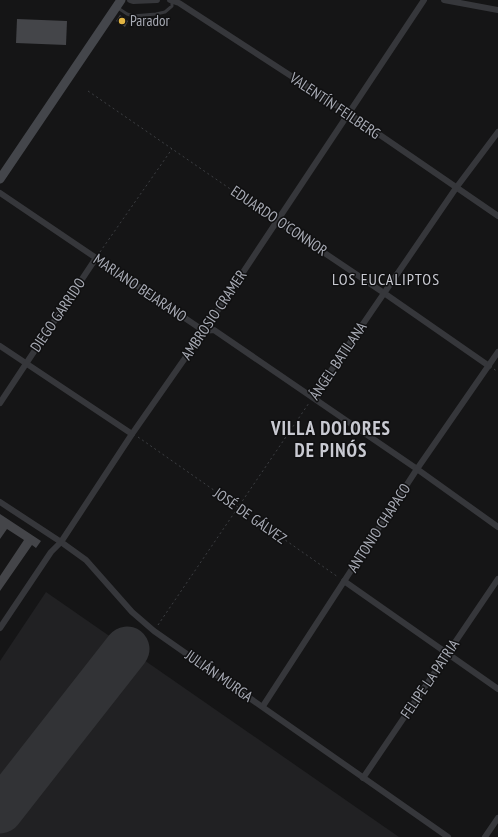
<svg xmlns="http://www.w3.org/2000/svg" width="498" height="837" font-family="'PT Sans Narrow',sans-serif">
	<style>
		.built { fill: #212123 }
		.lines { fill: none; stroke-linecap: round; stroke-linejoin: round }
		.runway { stroke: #323336; stroke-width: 45 }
		.building { fill: #444549 }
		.path { stroke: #3c3e42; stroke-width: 1; stroke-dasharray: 2 3; stroke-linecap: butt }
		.lane { stroke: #36373b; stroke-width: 3 }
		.street { stroke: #36373b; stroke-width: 6 }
		.secondary { stroke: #44464b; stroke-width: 9 }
		.poi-dot { fill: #e1b443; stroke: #101011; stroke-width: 1.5 }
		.labels { text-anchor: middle; stroke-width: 3; stroke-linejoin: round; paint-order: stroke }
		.poi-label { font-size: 15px; fill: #a8abb5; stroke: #101011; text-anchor: start }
		.street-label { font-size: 15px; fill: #a8abb5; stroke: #101011 }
		.neighbourhood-label { font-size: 16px; letter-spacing: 1px; fill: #c9cad2; stroke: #101011 }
		.district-label { font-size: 19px; font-weight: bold; letter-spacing: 1px; fill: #c9cad2; stroke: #101011 }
	</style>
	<rect width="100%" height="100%" fill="#151516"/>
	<polygon class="built" points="46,592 399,837 0,837 0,661"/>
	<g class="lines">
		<polyline class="runway" points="0,811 127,649"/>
	</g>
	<g class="building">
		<polygon points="120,15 128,21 125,27 116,21"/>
		<polygon points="17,19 67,21 66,45 16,43"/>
		<polygon points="151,19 152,26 142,27 141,20"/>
		<polygon points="0,514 41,541 36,548 32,545 0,591 0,576 24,540 7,529 0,539"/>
	</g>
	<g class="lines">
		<g class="path">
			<polyline points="88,91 271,217"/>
			<polyline points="100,252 172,149"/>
			<polyline points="494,369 498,372"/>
			<polyline points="138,437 338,577"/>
			<polyline points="158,625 309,403"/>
		</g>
		<polyline class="lane" points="118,8 127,14 133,16 156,14 165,12 172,6 172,0"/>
		<g class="street">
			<polyline points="130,0 133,1 157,0"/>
			<polyline points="170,0 179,3 348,113 498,216"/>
			<polyline points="444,0 498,10"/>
			<polyline points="0,193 204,331 214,330 417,469 498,527"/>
			<polyline points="277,221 384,293 489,366"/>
			<polyline points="0,346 132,434"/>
			<polyline points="313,397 456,188 498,132"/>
			<polyline points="0,403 96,258"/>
			<polyline points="0,502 61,542 86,560 132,612 154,631 448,837"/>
			<polyline points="344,581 498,689"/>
			<polyline points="0,628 51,552 61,542 132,434 204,331 424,0"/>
			<polyline points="263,706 417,469 498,352"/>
			<polyline points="363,778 498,579"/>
			<polyline points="485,837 498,818"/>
		</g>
		<polyline class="secondary" points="0,179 121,0"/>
	</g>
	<circle class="poi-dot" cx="122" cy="21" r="4"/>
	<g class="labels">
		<g class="poi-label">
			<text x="130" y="26">Parador</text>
		</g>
		<g class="street-label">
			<text transform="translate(335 106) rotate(34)" y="5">VALENTÍN FEILBERG</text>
			<text transform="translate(279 221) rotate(34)" y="5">EDUARDO O'CONNOR</text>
			<text transform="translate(140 288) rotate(34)" y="5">MARIANO BEJARANO</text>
			<text transform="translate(58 315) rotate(-56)" y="5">DIEGO GARRIDO</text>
			<text transform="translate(214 315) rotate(-56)" y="5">AMBROSIO CRAMER</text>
			<text transform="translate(338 361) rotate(-56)" y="5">ÁNGEL BATILANA</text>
			<text transform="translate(250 516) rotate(35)" y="5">JOSÉ DE GÁLVEZ</text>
			<text transform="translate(379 528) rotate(-57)" y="5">ANTONIO CHAPACO</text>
			<text transform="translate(219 676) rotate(35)" y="5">JULIÁN MURGA</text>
			<text transform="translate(430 679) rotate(-56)" y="5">FELIPE LA PATRIA</text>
		</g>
		<g class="neighbourhood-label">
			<text x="386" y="285">LOS EUCALIPTOS</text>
		</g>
		<g class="district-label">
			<text x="331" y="435">VILLA DOLORES<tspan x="331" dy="22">DE PINÓS</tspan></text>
		</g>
	</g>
</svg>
